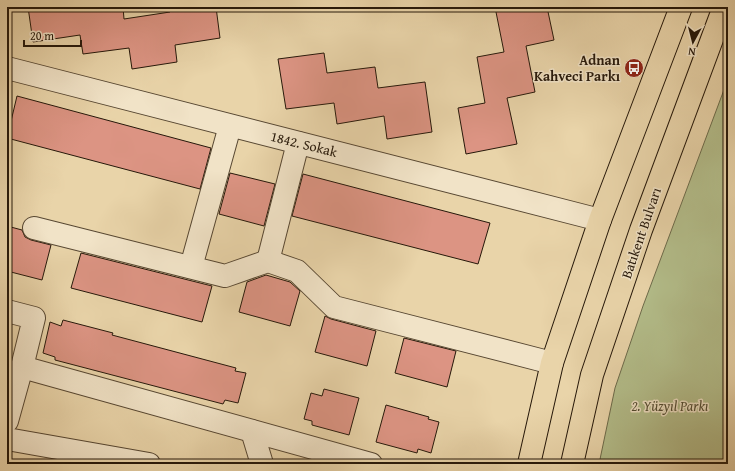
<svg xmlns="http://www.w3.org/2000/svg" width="735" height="471" font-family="'Gentium Book Plus',serif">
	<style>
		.green { fill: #b3bd8a; stroke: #6c6a4a }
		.building { fill: #dc9483; stroke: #26180a }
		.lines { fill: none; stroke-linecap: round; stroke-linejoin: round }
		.minor-casing { stroke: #574732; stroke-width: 24 }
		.major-casing { stroke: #26180a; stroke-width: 24 }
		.minor { stroke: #f1e3c7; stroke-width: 22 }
		.major { stroke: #e9d4a9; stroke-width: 22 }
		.labels { text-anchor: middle; stroke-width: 3; stroke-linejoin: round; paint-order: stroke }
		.poi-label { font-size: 14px; font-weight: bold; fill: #26180a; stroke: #f1e3c7; text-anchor: end }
		.street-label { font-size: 14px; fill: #26180a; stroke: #f1e3c7 }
		.park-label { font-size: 14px; font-style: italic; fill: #504a30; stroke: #f1e3c7 }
	</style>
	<rect width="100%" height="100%" fill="#e9d4a9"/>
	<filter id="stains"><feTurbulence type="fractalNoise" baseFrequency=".005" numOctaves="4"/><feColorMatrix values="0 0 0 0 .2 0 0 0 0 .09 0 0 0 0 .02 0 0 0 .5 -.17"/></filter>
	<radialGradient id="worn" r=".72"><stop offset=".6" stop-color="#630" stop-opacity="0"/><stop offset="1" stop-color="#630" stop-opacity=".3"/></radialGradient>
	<polygon class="green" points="728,79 728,464 599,464 615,388 643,306"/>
	<g class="building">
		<polygon points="28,7 123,7 124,19 170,12 169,7 216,7 220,38 175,45 177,62 132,69 129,48 83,54 80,35 33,42"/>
		<polygon points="495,7 547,7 554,40 526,46 535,92 507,98 517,144 466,154 458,108 485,103 477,57 504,52"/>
		<polygon points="324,53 327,73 375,67 378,88 425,82 432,132 387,139 384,116 337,124 334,103 286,109 278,59"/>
		<polygon points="17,96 211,148 200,189 7,138"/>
		<polygon points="230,173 275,184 264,226 219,214"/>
		<polygon points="303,174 490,223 478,264 292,216"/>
		<polygon points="7,226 22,230 25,237 31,240 51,245 42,280 7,271"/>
		<polygon points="81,253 212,286 202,322 71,288"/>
		<polygon points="266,275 290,282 300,291 290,326 239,312 247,282"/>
		<polygon points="325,316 331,319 376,331 367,366 315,352"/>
		<polygon points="63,320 113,333 112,335 236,368 235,371 246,373 238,403 225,400 223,404 55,360 55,357 43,353 50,322 61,326"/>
		<polygon points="404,338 456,351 447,387 395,373"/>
		<polygon points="324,389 359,398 349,435 312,425 312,421 304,419 311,393 322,396"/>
		<polygon points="386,405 429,417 428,419 439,422 431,453 418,449 417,453 376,442"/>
	</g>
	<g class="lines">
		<defs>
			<g id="minor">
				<polyline points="7,68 600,220"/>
				<polyline points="34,228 225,276 268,261 297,271 334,307 552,363"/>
				<polyline points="268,261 298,143"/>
				<polyline points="191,267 230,126"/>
				<polyline points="7,311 34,318 22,367"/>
				<polyline points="7,421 22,367 371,464"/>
				<polyline points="252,431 262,464"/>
				<polyline points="7,439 149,464"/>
			</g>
			<g id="major">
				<polyline points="529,464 552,363 600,220 681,7"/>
				<polyline points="572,464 592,375 641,230 724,7"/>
			</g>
		</defs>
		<use href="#minor" class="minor-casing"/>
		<use href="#major" class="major-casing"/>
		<use href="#minor" class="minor"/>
		<use href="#major" class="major"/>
	</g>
	<defs>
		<symbol id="bus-disc" viewBox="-11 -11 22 22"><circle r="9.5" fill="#8f2418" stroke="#f1e3c7"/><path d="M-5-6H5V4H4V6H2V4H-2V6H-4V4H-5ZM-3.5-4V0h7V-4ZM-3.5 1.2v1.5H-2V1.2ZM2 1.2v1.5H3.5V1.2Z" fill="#fff"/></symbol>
	</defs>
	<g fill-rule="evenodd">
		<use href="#bus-disc" x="623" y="57" width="22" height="22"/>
	</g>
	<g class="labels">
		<g class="poi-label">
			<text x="620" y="65">Adnan<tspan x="620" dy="16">Kahveci Parkı</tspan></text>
		</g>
		<g class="street-label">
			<text transform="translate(304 144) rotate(14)" y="5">1842. Sokak</text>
			<text transform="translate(641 233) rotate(-71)" y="5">Batıkent Bulvarı</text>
		</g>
		<g class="park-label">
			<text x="670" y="411">2. Yüzyıl Parkı</text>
		</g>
	</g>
	<rect width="735" height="471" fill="none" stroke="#e9d4a9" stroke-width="24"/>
	<rect x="8" y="8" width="719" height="455" fill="none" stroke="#26180a" stroke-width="2"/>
	<rect x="12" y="12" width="711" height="447" fill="none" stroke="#26180a"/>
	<g transform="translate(693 42) rotate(187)" stroke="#f1e3c7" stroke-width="3" paint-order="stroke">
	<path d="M0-3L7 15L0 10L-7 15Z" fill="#26180a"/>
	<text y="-6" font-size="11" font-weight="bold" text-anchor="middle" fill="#26180a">N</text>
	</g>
	<path d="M24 40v6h57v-6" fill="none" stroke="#26180a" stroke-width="2"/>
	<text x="30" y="40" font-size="12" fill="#26180a" stroke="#f1e3c7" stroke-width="3" paint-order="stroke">20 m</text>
	<rect width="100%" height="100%" filter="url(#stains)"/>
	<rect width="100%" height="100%" fill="url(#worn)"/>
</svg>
